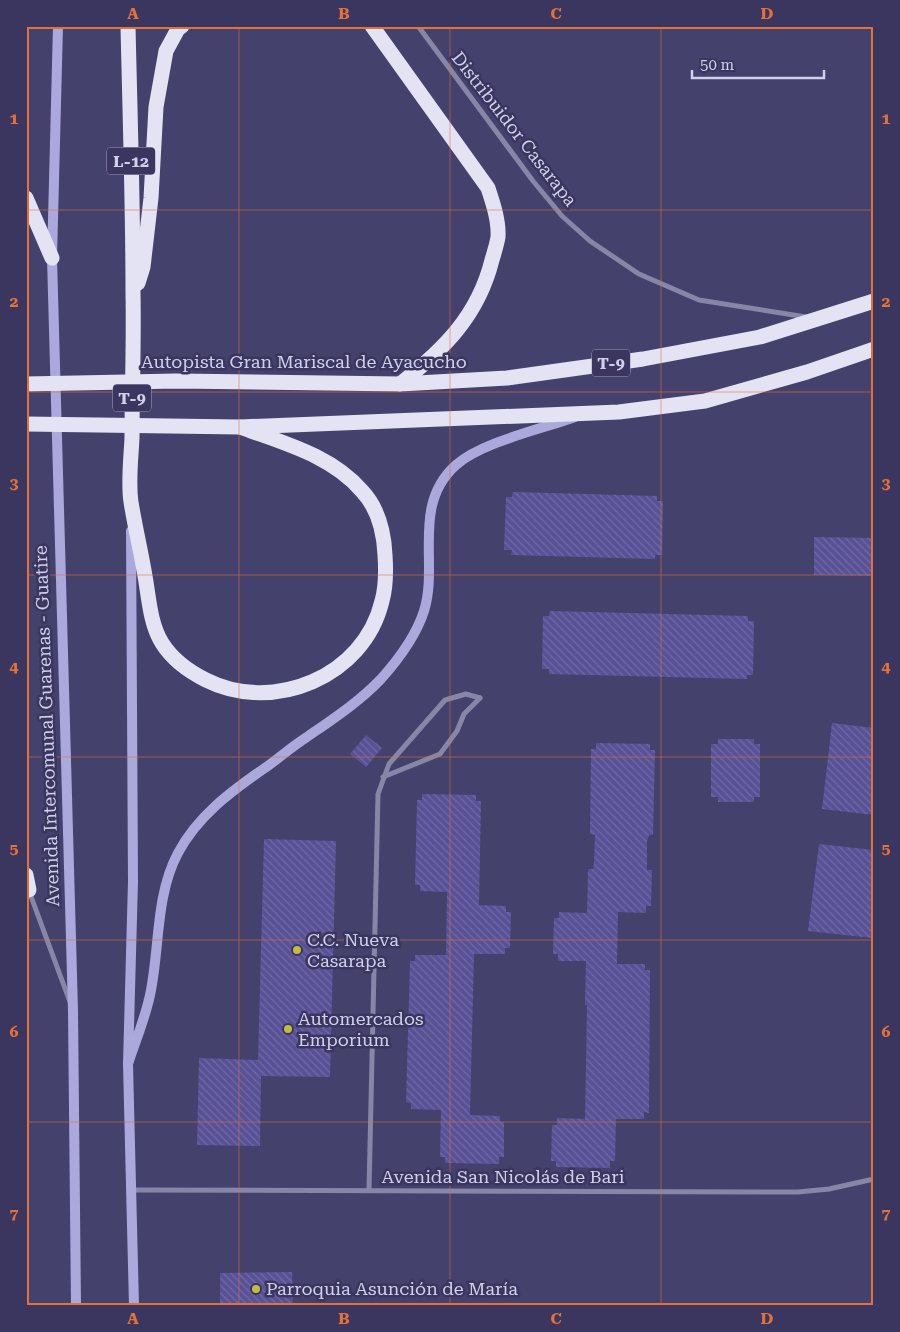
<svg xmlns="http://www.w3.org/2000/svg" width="900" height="1332" font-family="'Roboto Serif',serif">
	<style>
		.building { fill: url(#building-back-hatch) }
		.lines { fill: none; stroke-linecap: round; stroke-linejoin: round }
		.street { stroke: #8786a7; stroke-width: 5 }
		.secondary { stroke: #aba9dc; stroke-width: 10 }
		.highway { stroke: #e3e3f3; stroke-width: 15 }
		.grid { fill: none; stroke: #e37138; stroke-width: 1; stroke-opacity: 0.55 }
		.poi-dot { fill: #c3bd3e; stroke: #3a3660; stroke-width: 2 }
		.labels { text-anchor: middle; stroke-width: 5; stroke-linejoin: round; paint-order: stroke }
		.shield { fill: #3a3660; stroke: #a3a2c1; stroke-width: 1 }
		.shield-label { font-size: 16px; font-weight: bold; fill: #d0d0ea }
		.street-label { font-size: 18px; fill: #d0d0ea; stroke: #3a3660 }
		.poi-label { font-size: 18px; fill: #d0d0ea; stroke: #3a3660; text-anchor: start }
		.neatline { fill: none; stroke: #e37138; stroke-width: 2 }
		.grid-label { font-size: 16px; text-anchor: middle; font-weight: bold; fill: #e37138 }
	</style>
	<defs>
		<pattern id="building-back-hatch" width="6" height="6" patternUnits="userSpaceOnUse" patternTransform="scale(1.25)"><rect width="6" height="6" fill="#595196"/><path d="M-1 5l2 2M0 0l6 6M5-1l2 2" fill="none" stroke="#7069a5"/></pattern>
	</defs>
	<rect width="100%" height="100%" fill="#44416c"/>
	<g class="building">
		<polygon points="513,492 657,496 657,501 663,501 662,555 655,555 655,559 511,555 512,550 504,550 506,497 512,497"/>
		<polygon points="814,537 874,538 874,576 814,575"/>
		<polygon points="550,611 748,616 748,621 754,621 753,675 747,675 747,679 549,674 549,669 542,669 543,616 549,616"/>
		<polygon points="832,723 874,728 874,815 822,809"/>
		<polygon points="366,735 382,748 366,767 350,754"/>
		<polygon points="718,739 754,739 754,744 760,744 760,797 754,797 754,802 718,802 718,797 711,797 711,744 718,744"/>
		<polygon points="596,743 650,744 650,750 655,750 653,835 649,835 647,842 647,870 652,870 651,906 646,906 646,913 618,912 617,964 645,964 645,970 650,970 649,1113 644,1112 644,1119 616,1119 615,1161 610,1161 610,1168 556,1167 556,1161 551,1161 552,1125 557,1125 557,1118 585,1119 587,1005 585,1005 586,961 558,961 558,954 553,954 554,918 559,918 559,912 587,913 588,869 593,869 594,863 595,835 590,834 591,749 596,749"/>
		<polygon points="422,794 476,795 476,801 481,801 479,905 506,906 506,912 511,912 510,948 505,948 505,954 474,954 470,1115 500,1116 500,1122 504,1122 504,1157 499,1157 499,1164 445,1163 445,1157 440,1157 441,1110 411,1109 411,1103 406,1102 410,961 415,961 415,955 446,955 447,892 420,891 420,885 415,885 417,800 422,800"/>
		<polygon points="264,839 336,841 330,1077 261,1076 260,1146 197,1145 199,1058 258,1060"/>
		<polygon points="819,844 874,850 872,938 808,931"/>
		<polygon points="292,1272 293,1306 220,1306 220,1273"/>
	</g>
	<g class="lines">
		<g class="street">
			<polyline points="418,26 533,181 562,216 590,241 639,274 699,300 806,317"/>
			<polyline points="383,777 440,754 457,731 464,714 480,698"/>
			<polyline points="29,891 70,1002"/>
			<polyline points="131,1190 798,1192 829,1189 874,1179"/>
			<polyline points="369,1190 378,794 389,764 445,700 466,694 480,698"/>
		</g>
		<g class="secondary">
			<polyline points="58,26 52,258 73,1011 76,1306"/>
			<polyline points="131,531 133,881 128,1064 134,1306"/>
			<path d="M128 1064C135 1042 145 1019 150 995 160 949 155 896 178 853 197 817 229 793 262 770 277 760 291 747 307 737 333 719 359 702 381 679 398 660 416 636 424 611 439 564 411 505 456 465 482 442 542 429 575 417"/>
		</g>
		<g class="highway">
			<path d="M128 26C130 115 133 204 133 293 134 342 132 390 132 438 131 459 128 482 131 502 135 527 141 552 145 576 149 598 150 624 162 643 172 659 190 672 206 680 273 714 364 677 382 601 386 587 386 570 385 555 384 533 378 508 362 491 331 455 283 443 240 427"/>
			<path d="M372 26 488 188C493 203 499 221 498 237 497 244 494 253 492 260 478 316 444 349 400 384"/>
			<polyline points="26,198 52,258"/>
			<polyline points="138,283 143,267 151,198 156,107 166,51 178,29 182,26"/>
			<polyline points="26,384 176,381 400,384 507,378 643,359 760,337 874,301"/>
			<polyline points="26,424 240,427 619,412 705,401 807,372 874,349"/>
			<polyline points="26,875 29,890"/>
		</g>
	</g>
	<path class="grid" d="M239 26V1306M450 26V1306M661 26V1306M26 210H874M26 392H874M26 575H874M26 757H874M26 940H874M26 1122H874"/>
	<g class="poi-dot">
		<circle cx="297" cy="950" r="5"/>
		<circle cx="288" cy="1029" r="5"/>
		<circle cx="256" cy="1289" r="5"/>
	</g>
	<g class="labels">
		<g class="shield">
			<rect x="107" y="147.5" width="48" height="27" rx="4"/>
			<rect x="592" y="349.5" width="38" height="27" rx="4"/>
			<rect x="113" y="384.5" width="38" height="27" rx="4"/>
		</g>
		<g class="shield-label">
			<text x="131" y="167">L-12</text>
			<text x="611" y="369">T-9</text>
			<text x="132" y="404">T-9</text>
		</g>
		<g class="street-label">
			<text transform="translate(514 129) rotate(52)" y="6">Distribuidor Casarapa</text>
			<text x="304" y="368">Autopista Gran Mariscal de Ayacucho</text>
			<text transform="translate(47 726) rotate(-92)" y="6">Avenida Intercomunal Guarenas - Guatire</text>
			<text x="503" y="1183">Avenida San Nicolás de Bari</text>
		</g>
		<g class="poi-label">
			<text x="307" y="946">C.C. Nueva<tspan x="307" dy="21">Casarapa</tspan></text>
			<text x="298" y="1025">Automercados<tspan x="298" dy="21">Emporium</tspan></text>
			<text x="266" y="1295">Parroquia Asunción de María</text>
		</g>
	</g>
	<rect width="900" height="1332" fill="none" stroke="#3a3660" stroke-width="55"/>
	<path d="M692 70v8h132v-8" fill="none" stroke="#d0d0ea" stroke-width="2.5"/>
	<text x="700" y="70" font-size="15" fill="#d0d0ea" stroke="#3a3660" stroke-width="4" paint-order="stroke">50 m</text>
	<rect x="28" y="28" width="844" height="1276" class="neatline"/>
	<g class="grid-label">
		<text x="133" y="19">A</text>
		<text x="344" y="19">B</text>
		<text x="556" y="19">C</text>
		<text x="767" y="19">D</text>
		<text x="14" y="124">1</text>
		<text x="886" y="124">1</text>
		<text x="14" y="307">2</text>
		<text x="886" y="307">2</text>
		<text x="14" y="489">3</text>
		<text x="886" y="489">3</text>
		<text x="14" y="672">4</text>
		<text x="886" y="672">4</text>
		<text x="14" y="854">5</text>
		<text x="886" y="854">5</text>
		<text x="14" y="1037">6</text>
		<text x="886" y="1037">6</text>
		<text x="14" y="1219">7</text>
		<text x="886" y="1219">7</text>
		<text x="133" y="1324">A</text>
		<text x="344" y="1324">B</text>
		<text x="556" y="1324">C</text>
		<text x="767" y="1324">D</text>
	</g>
</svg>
